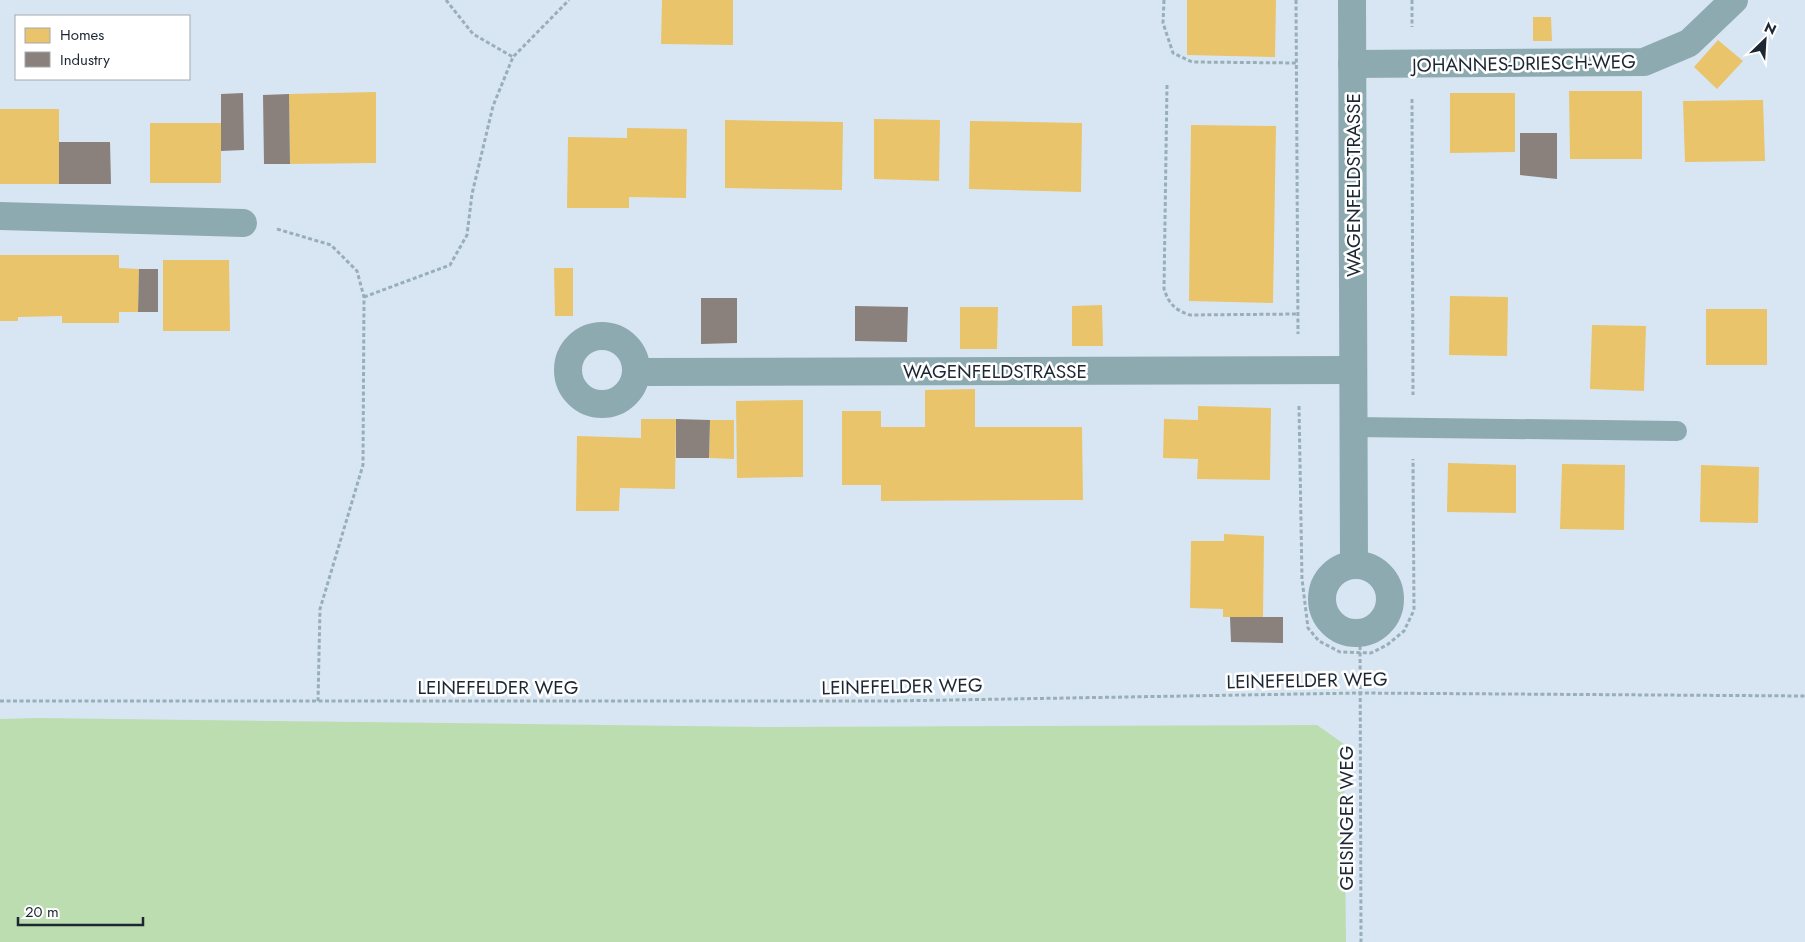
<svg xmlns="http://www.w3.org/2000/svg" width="1805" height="942" font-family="Jost,sans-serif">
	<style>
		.green { fill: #bcddaf }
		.homes { fill: #e9c46a }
		.industry { fill: #8a817c }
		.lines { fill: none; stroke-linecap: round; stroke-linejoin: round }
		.path { stroke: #99afb6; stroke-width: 3; stroke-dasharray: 4 2.5; stroke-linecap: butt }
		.lane { stroke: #8daab0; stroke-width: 20 }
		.street { stroke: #8daab0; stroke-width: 28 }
		.labels { text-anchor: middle; stroke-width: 5; stroke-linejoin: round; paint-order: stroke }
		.street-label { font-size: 19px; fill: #1c2733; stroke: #fff }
	</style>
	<rect width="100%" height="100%" fill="#d8e6f4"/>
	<polygon class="green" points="38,718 769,727 1317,725 1344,744 1346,942 0,942 0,719"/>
	<g class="homes">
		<polygon points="662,0 733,0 733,45 661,44"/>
		<polygon points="1187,0 1276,0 1275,57 1187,55"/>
		<polygon points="1533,17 1551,17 1552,41 1533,41"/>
		<polygon points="1718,40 1743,61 1717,89 1694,67"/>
		<polygon points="1569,91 1642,91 1642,159 1570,159"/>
		<polygon points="376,92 376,163 290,164 289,94"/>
		<polygon points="1450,93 1515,93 1515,152 1450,153"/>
		<polygon points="1763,100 1765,161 1685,162 1683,101"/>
		<rect x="0" y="109" width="59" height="75"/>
		<polygon points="874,119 940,120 939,181 874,179"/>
		<polygon points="725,120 843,122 842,190 725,188"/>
		<polygon points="970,121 1082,123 1081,192 969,189"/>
		<rect x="150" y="123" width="71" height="60"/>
		<polygon points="1191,125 1276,126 1273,303 1189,301"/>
		<polygon points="627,128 687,129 686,198 629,197 629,208 567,208 568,137 627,138"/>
		<polygon points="0,255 119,255 119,268 139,269 138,312 119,312 119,323 62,323 62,316 18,317 18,321 0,321"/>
		<polygon points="163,260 229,260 230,331 163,331"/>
		<polygon points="554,268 573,268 573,316 555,316"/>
		<polygon points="1450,296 1508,297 1507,356 1449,355"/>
		<polygon points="1102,305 1103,346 1072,346 1072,306"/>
		<polygon points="960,307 998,307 997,349 960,349"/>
		<rect x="1706" y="309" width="61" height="56"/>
		<polygon points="1592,325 1646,326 1644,391 1590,389"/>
		<polygon points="975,389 975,427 1082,427 1083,500 881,501 881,485 842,485 842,411 881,411 881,427 925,427 925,390"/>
		<polygon points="803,400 803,477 737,478 736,401"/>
		<polygon points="1198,406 1271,408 1270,480 1197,479 1198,459 1163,458 1164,419 1198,420"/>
		<polygon points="641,419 676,419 675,489 620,488 619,511 576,511 577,436 641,438"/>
		<polygon points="710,420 734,420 734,459 709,458"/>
		<polygon points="1448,463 1516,465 1516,513 1447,512"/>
		<polygon points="1562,464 1625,465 1624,530 1560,529"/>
		<polygon points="1701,465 1759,467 1758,523 1700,522"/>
		<polygon points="1224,534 1264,536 1263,617 1223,617 1223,609 1190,608 1191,541 1224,541"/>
	</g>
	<g class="industry">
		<polygon points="243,93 244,150 221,151 221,94"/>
		<polygon points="289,94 290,164 264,164 263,95"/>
		<polygon points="1520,133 1557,133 1557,179 1520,175"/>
		<polygon points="59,142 110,142 111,184 59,184"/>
		<polygon points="139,269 158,269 158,312 138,312"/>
		<polygon points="701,298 737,298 737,343 701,344"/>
		<polygon points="855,306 908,307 907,342 855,341"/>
		<polygon points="676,419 710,420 709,458 676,458"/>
		<polygon points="1230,617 1283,617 1283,643 1231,642"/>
	</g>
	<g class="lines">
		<g class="path">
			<polyline points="446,0 473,34 513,57"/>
			<polyline points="1164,0 1163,23 1173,53 1192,62 1297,63"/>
			<polyline points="1296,0 1298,334"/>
			<polyline points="1412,0 1412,27"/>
			<path d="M1167 85 1164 289C1169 304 1175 310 1190 315L1298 314"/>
			<polyline points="1412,99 1413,395"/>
			<polyline points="277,229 331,245 357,271 364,297 363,465 320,609 318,701"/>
			<polyline points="364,297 450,265 467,235 472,194 493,106 513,57 569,0"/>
			<polyline points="1299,406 1302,579 1308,628 1319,641 1340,652 1371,653 1387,645 1404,631 1414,610 1413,459"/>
			<polyline points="1360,633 1361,942"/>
			<polyline points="0,701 892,701 1359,693 1805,696"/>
		</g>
		<polyline class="lane" points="1354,427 1677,431"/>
		<g class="street">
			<polyline points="1352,0 1354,565"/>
			<polyline points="1352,64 1644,62 1689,43 1734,0"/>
			<polyline points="0,216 243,223"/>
			<circle cx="602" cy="370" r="34"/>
			<polyline points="637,372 1353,370"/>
			<circle cx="1356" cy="599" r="34"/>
		</g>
	</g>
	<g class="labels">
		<g class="street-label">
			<text transform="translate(1524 63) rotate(-1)" y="7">JOHANNES-DRIESCH-WEG</text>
			<text transform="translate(1353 185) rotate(-90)" y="7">WAGENFELDSTRASSE</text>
			<text x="995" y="378">WAGENFELDSTRASSE</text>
			<text transform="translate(1307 680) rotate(-1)" y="7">LEINEFELDER WEG</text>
			<text transform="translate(902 686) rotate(-1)" y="7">LEINEFELDER WEG</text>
			<text x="498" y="694">LEINEFELDER WEG</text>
			<text transform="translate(1346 818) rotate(-90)" y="7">GEISINGER WEG</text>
		</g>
	</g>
	<rect x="15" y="15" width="175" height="65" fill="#ffffff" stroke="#a4a9ad"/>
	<rect x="25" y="28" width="25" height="15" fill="#e9c46a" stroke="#a4a9ad"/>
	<text x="60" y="40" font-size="15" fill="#1c2733">Homes</text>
	<rect x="25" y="52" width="25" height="15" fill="#8a817c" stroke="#a4a9ad"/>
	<text x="60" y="65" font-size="15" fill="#1c2733">Industry</text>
	<g transform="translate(1765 40) rotate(25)" stroke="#ffffff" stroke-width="4" paint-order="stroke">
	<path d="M0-4L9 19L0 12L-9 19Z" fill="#1c2733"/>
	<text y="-8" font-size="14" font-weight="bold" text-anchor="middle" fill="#1c2733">N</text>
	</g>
	<path d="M18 917v8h125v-8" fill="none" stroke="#1c2733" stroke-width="2.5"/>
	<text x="25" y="917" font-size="15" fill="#1c2733" stroke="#ffffff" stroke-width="4" paint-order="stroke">20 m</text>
</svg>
